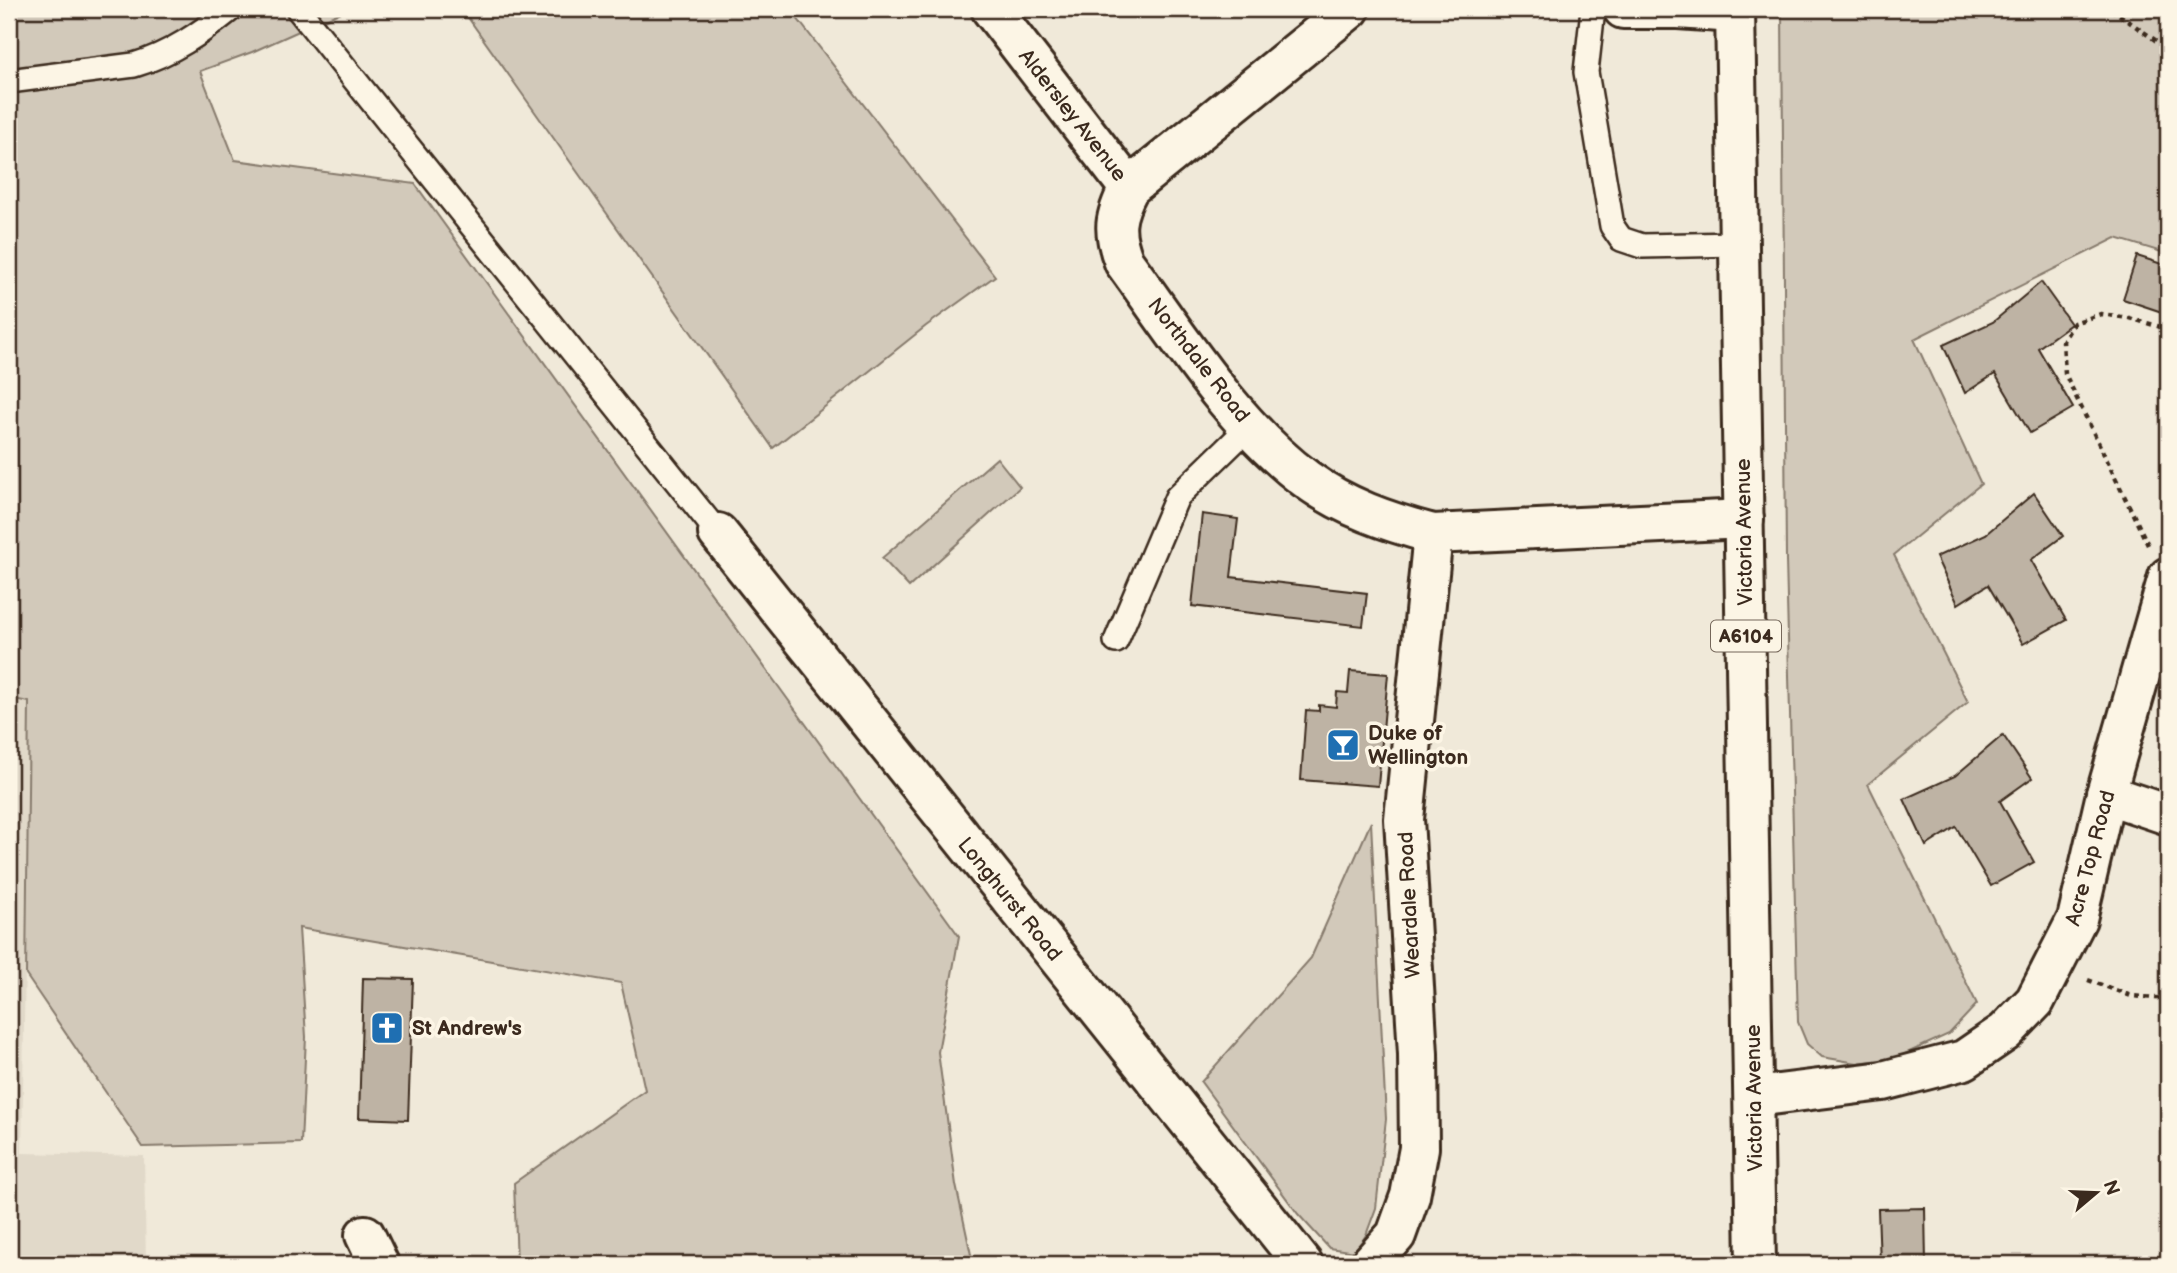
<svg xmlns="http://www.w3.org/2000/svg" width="2177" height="1273" font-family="'Balsamiq Sans',sans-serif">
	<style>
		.built { fill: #e1d9c9 }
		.green { fill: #d2c9ba; stroke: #867a6c; stroke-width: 2 }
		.building { fill: #beb3a4; stroke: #3b2a1e; stroke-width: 2 }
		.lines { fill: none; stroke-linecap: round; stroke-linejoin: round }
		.service-casing { stroke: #3b2a1e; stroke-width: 28 }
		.minor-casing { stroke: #3b2a1e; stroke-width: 44 }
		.primary-casing { stroke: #3b2a1e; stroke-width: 44 }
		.path { stroke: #3b2a1e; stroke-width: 4.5; stroke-dasharray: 5 5; stroke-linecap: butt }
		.service { stroke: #fcf5e5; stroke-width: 23 }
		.minor { stroke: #fcf5e5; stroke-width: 38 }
		.primary { stroke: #fcf5e5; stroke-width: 38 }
		.labels { text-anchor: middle; stroke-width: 7; stroke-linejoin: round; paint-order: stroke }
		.shield { fill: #fcf5e5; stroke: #75675a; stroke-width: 2 }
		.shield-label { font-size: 19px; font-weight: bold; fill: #3b2a1e }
		.street-label { font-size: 21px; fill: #3b2a1e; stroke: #fcf5e5 }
		.poi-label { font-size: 21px; font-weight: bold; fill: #3b2a1e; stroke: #fcf5e5; text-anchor: start }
	</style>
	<rect width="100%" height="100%" fill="#f0e9d9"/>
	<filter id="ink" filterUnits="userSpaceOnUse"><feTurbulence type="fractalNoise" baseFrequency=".0143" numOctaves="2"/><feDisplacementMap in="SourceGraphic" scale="14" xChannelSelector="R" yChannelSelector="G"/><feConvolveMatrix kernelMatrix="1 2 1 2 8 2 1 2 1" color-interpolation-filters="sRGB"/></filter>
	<g filter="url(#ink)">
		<polygon class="built" points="9,698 29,702 22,1153 144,1156 146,1264 9,1264"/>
		<g class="green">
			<polygon points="9,9 348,9 252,52 200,71 235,160 415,184 959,936 938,1052 956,1185 973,1264 517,1264 514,1183 645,1090 621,983 299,928 306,1037 301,1143 143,1147 26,975 29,702 9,698"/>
			<polygon points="462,9 790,9 995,276 926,326 773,448"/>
			<polygon points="1782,9 2168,9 2168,254 2116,238 1914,339 1981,484 1894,555 1968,702 1868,784 1977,1004 1949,1034 1896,1058 1857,1063 1822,1057 1807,1044 1798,1022 1786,560"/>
			<polygon points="997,458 1020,487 909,587 882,558"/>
			<polygon points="1371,822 1386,1119 1376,1208 1366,1235 1355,1252 1329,1248 1298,1214 1201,1082 1311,958"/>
		</g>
		<g class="building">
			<polygon points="2137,256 2168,266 2168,314 2123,299"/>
			<polygon points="2041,282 2071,324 2038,348 2073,408 2030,433 1995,374 1965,393 1943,345 1993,322"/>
			<polygon points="2034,493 2063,536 2031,560 2066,620 2023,644 1988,585 1958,604 1936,557 1986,534"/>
			<polygon points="1202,514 1238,519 1231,577 1367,593 1363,626 1192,606"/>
			<polygon points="1350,671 1388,674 1378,786 1301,780 1306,710 1319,711 1319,705 1336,707 1337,692 1348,693"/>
			<polygon points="2003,735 2032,778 2000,801 2034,862 1991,886 1956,827 1926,846 1904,799 1955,776"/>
			<polygon points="363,978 413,979 408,1120 359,1118"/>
			<polygon points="1925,1208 1926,1264 1880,1264 1878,1209"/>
		</g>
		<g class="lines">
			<defs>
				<g id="service">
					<polyline points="298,9 718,533"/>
					<polyline points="1593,9 1586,72 1612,226 1621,239 1642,246 1738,244"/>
					<path d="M9 81 134 65C171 54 201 33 231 9"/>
					<polyline points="1116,641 1177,497 1250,426"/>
				</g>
				<g id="minor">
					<polyline points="991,9 1129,188"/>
					<path d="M1350 9 1129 188C1114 217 1112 231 1124 262 1177 334 1234 426 1306 479 1344 507 1388 522 1433 534L1744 519"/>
					<polyline points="1623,9 1678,9 1735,13"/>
					<polyline points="718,533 1303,1264"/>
					<polyline points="2106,794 2168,815"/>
					<polyline points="1755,1097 1883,1081 1964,1060 2005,1032 2035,1001 2077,919 2106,794 2168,577"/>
					<polyline points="365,1235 379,1264"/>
					<polyline points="1370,1264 1396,1235 1410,1196 1419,1148 1418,1054 1404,819 1433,534"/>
				</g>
				<polyline id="primary" points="1735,9 1756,1264"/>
			</defs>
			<use href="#service" class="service-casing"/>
			<use href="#minor" class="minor-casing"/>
			<use href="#primary" class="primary-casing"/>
			<g class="path">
				<polyline points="2111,9 2168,49"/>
				<polyline points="2148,545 2065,374 2063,341 2074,323 2101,314 2129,318 2168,329"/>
				<polyline points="2088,980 2131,996 2168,999"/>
			</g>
			<use href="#service" class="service"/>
			<use href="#minor" class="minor"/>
			<use href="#primary" class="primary"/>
		</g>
	</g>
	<defs>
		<symbol id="bar-square" viewBox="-11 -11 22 22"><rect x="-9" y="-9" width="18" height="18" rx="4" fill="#1f6fb2" stroke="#fcf5e5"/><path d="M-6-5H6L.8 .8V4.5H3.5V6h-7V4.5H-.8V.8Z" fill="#fff"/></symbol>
		<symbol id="church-square" viewBox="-11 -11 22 22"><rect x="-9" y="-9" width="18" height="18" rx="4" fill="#1f6fb2" stroke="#fcf5e5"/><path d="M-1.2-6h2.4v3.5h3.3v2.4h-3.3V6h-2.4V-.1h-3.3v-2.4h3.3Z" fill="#fff"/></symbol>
	</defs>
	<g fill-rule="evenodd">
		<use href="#bar-square" x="1324" y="726" width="38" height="38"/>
		<use href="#church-square" x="368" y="1009" width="38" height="38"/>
	</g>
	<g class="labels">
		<rect class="shield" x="1711" y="620.5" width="70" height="31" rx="5"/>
		<g class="shield-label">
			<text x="1746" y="643">A6104</text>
		</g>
		<g class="street-label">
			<text transform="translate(1073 115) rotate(52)" y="7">Aldersley Avenue</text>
			<text transform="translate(1199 360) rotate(52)" y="7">Northdale Road</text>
			<text transform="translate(1744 532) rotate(-91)" y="7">Victoria Avenue</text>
			<text transform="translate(2090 858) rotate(-75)" y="7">Acre Top Road</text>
			<text transform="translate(1010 899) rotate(51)" y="7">Longhurst Road</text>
			<text transform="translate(1409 905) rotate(-93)" y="7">Weardale Road</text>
			<text transform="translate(1754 1098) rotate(-91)" y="7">Victoria Avenue</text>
		</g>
		<g class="poi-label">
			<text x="1368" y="740">Duke of<tspan x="1368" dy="24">Wellington</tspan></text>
			<text x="412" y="1035">St Andrew's</text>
		</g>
	</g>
	<rect width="2177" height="1273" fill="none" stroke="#fcf5e5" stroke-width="35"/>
	<rect x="18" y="18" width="2142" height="1238" fill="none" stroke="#3b2a1e" stroke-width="2.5" filter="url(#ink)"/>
	<g transform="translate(2096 1193) rotate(71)" stroke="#fcf5e5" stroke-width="5" paint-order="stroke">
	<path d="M0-5L12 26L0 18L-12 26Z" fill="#3b2a1e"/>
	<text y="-10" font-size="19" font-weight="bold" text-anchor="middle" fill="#3b2a1e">N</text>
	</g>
</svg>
